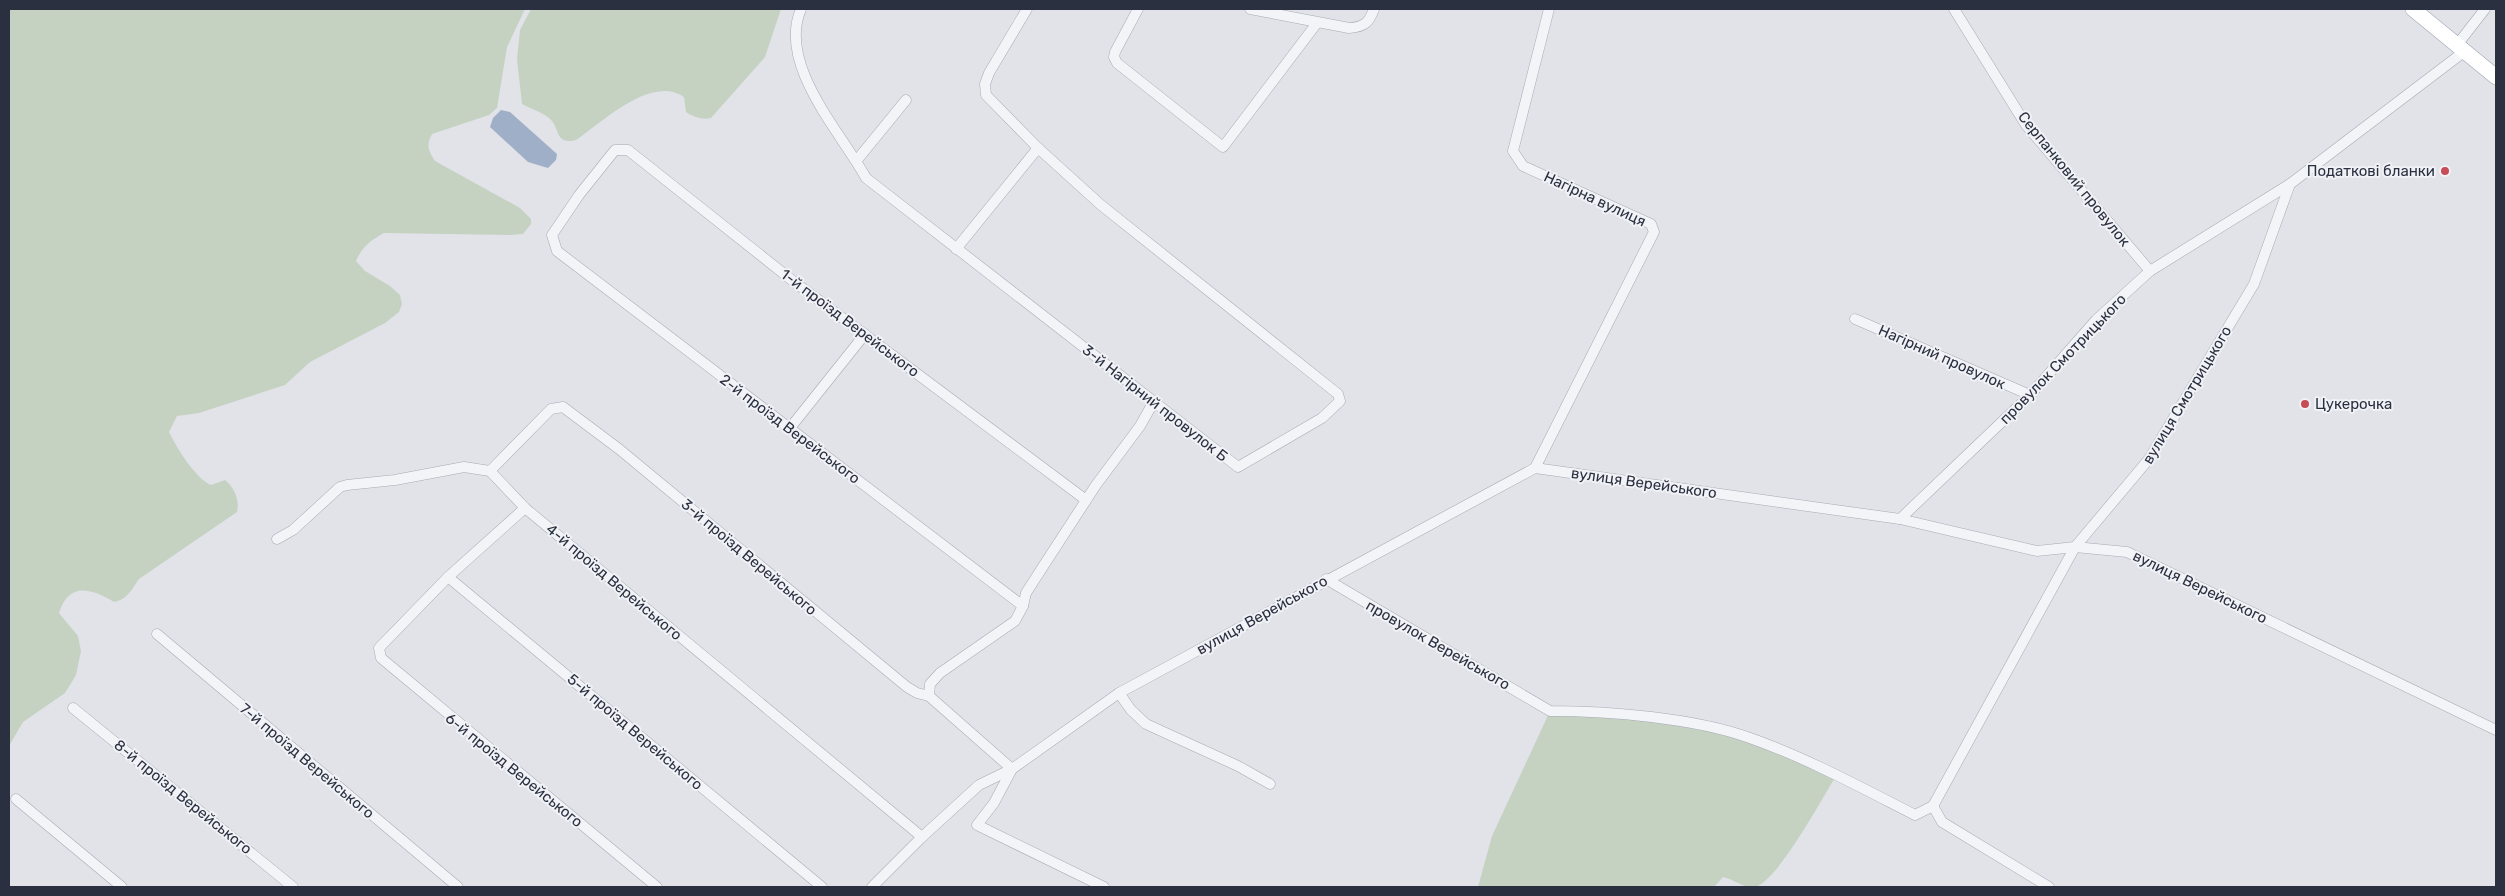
<svg xmlns="http://www.w3.org/2000/svg" width="2505" height="896" font-family="Rubik,sans-serif">
	<style>
		.green { fill: #c5d2c2 }
		.water { fill: #9eafc7 }
		.lines { fill: none; stroke-linecap: round; stroke-linejoin: round }
		.minor-casing { stroke: #a6aab3; stroke-width: 11 }
		.primary-casing { stroke: #a1a7b4; stroke-width: 16 }
		.minor { stroke: #f3f4f7; stroke-width: 10 }
		.primary { stroke: #fff; stroke-width: 15 }
		.poi-dot { fill: #c84c55; stroke: #f0f2f6; stroke-width: 2 }
		.labels { text-anchor: middle; stroke-width: 4; stroke-linejoin: round; paint-order: stroke }
		.poi-label { font-size: 15px; fill: #2a3040; stroke: #f0f2f6; text-anchor: end }
		.street-label { font-size: 15px; fill: #2a3040; stroke: #f0f2f6 }
	</style>
	<rect width="100%" height="100%" fill="#e1e3e9"/>
	<g class="green">
		<path d="M9 9H525L507 47 497 108 489 115 432 134C426 145 428 150 435 161L520 208 531 219V224L523 234 510 235 384 233C371 240 362 247 356 261L365 271 390 286 400 295 402 304 399 312 385 323 310 362 285 385 199 413 177 416 169 432C177 448 195 478 211 485L225 480C234 487 240 500 237 512L139 579C132 589 127 600 114 602 92 589 69 581 59 613L78 636 81 651 76 675 65 693 23 722 9 746Z"/>
		<path d="M531 9H781L765 57 711 118C701 120 694 117 686 112L684 97C652 74 602 122 576 140 555 145 560 129 551 120 545 113 531 109 522 104L517 59 520 30Z"/>
		<path d="M1550 711H1579L1725 730 1836 776C1823 797 1777 882 1755 887 1745 889 1733 879 1723 877L1714 887H1478L1492 836Z"/>
	</g>
	<polygon class="water" points="501,110 510,112 557,154 556,160 548,168 528,162 490,127 493,118"/>
	<g class="lines">
		<defs>
			<g id="minor">
				<path d="M801 9C777 65 841 132 866 178L1238 467 1322 418 1340 401 1338 394 1101 205 1038 148 986 95 985 84 989 73 1027 9"/>
				<polyline points="1138,9 1115,52 1114,57 1117,63 1223,147 1317,23"/>
				<path d="M1250 9 1349 28C1364 27 1369 23 1374 9"/>
				<polyline points="1954,9 2026,125 2150,271"/>
				<polyline points="2457,45 2485,9"/>
				<polyline points="857,160 906,100"/>
				<polyline points="956,249 1038,148"/>
				<polyline points="1855,319 2030,395"/>
				<polyline points="790,428 865,334"/>
				<polyline points="1535,468 1654,232 1651,224 1523,166 1513,151 1549,9"/>
				<polyline points="490,471 551,409 563,407 619,449 907,687 917,693 929,696 1012,769 994,803 977,825 1104,887"/>
				<polyline points="525,508 448,577 379,648 381,658 657,887"/>
				<polyline points="1900,519 2030,395 2096,320 2150,271 2290,184"/>
				<polyline points="277,539 293,530 340,487 347,485 395,480 464,467 490,471 525,508 922,837"/>
				<polyline points="448,577 822,887"/>
				<path d="M1326 579 1550 711C1609 711 1695 718 1750 738 1807 758 1862 788 1915 815L1933 806 1942 822 2049 887"/>
				<polyline points="1023,606 557,251 552,235 579,195 615,150 628,150 793,281 1086,500"/>
				<polyline points="157,634 458,887"/>
				<polyline points="1119,693 1131,710 1146,724 1238,766 1270,784"/>
				<polyline points="929,696 930,684 940,673 1015,621 1023,606 1026,593 1044,565 1096,485 1140,426 1153,403"/>
				<polyline points="73,708 293,887"/>
				<polyline points="16,799 122,887"/>
				<polyline points="1933,806 2075,547 2149,459 2254,284 2290,184 2465,51"/>
				<polyline points="872,887 922,837 979,785 1012,769 1119,693 1535,468 1900,519 2037,551 2075,547 2127,552 2496,730"/>
			</g>
			<polyline id="primary" points="2413,9 2496,77"/>
		</defs>
		<use href="#minor" class="minor-casing"/>
		<use href="#primary" class="primary-casing"/>
		<use href="#minor" class="minor"/>
		<use href="#primary" class="primary"/>
	</g>
	<g class="poi-dot">
		<circle cx="2445" cy="171" r="5"/>
		<circle cx="2305" cy="404" r="5"/>
	</g>
	<g class="labels">
		<g class="poi-label">
			<text x="2435" y="176">Податкові бланки</text>
			<text x="2315" y="409" text-anchor="start">Цукерочка</text>
		</g>
		<g class="street-label">
			<text transform="translate(2074 179) rotate(51)" y="5">Серпанковий провулок</text>
			<text transform="translate(1595 199) rotate(25)" y="5">Нагірна вулиця</text>
			<text transform="translate(850 323) rotate(37)" y="5">1-й проїзд Верейського</text>
			<text transform="translate(1942 357) rotate(24)" y="5">Нагірний провулок</text>
			<text transform="translate(2063 359) rotate(-46)" y="5">провулок Смотрицького</text>
			<text transform="translate(2187 395) rotate(-59)" y="5">вулиця Смотрицького</text>
			<text transform="translate(1155 403) rotate(38)" y="5">3-й Нагірний провулок Б</text>
			<text transform="translate(790 429) rotate(37)" y="5">2-й проїзд Верейського</text>
			<text transform="translate(1644 483) rotate(8)" y="5">вулиця Верейського</text>
			<text transform="translate(749 557) rotate(40)" y="5">3-й проїзд Верейського</text>
			<text transform="translate(614 582) rotate(40)" y="5">4-й проїзд Верейського</text>
			<text transform="translate(2200 587) rotate(26)" y="5">вулиця Верейського</text>
			<text transform="translate(1262 615) rotate(-29)" y="5">вулиця Верейського</text>
			<text transform="translate(1438 645) rotate(30)" y="5">провулок Верейського</text>
			<text transform="translate(635 732) rotate(40)" y="5">5-й проїзд Верейського</text>
			<text transform="translate(307 761) rotate(40)" y="5">7-й проїзд Верейського</text>
			<text transform="translate(514 770) rotate(39)" y="5">6-й проїзд Верейського</text>
			<text transform="translate(183 797) rotate(39)" y="5">8-й проїзд Верейського</text>
		</g>
	</g>
	<rect width="2505" height="896" fill="none" stroke="#2a3040" stroke-width="20"/>
</svg>
